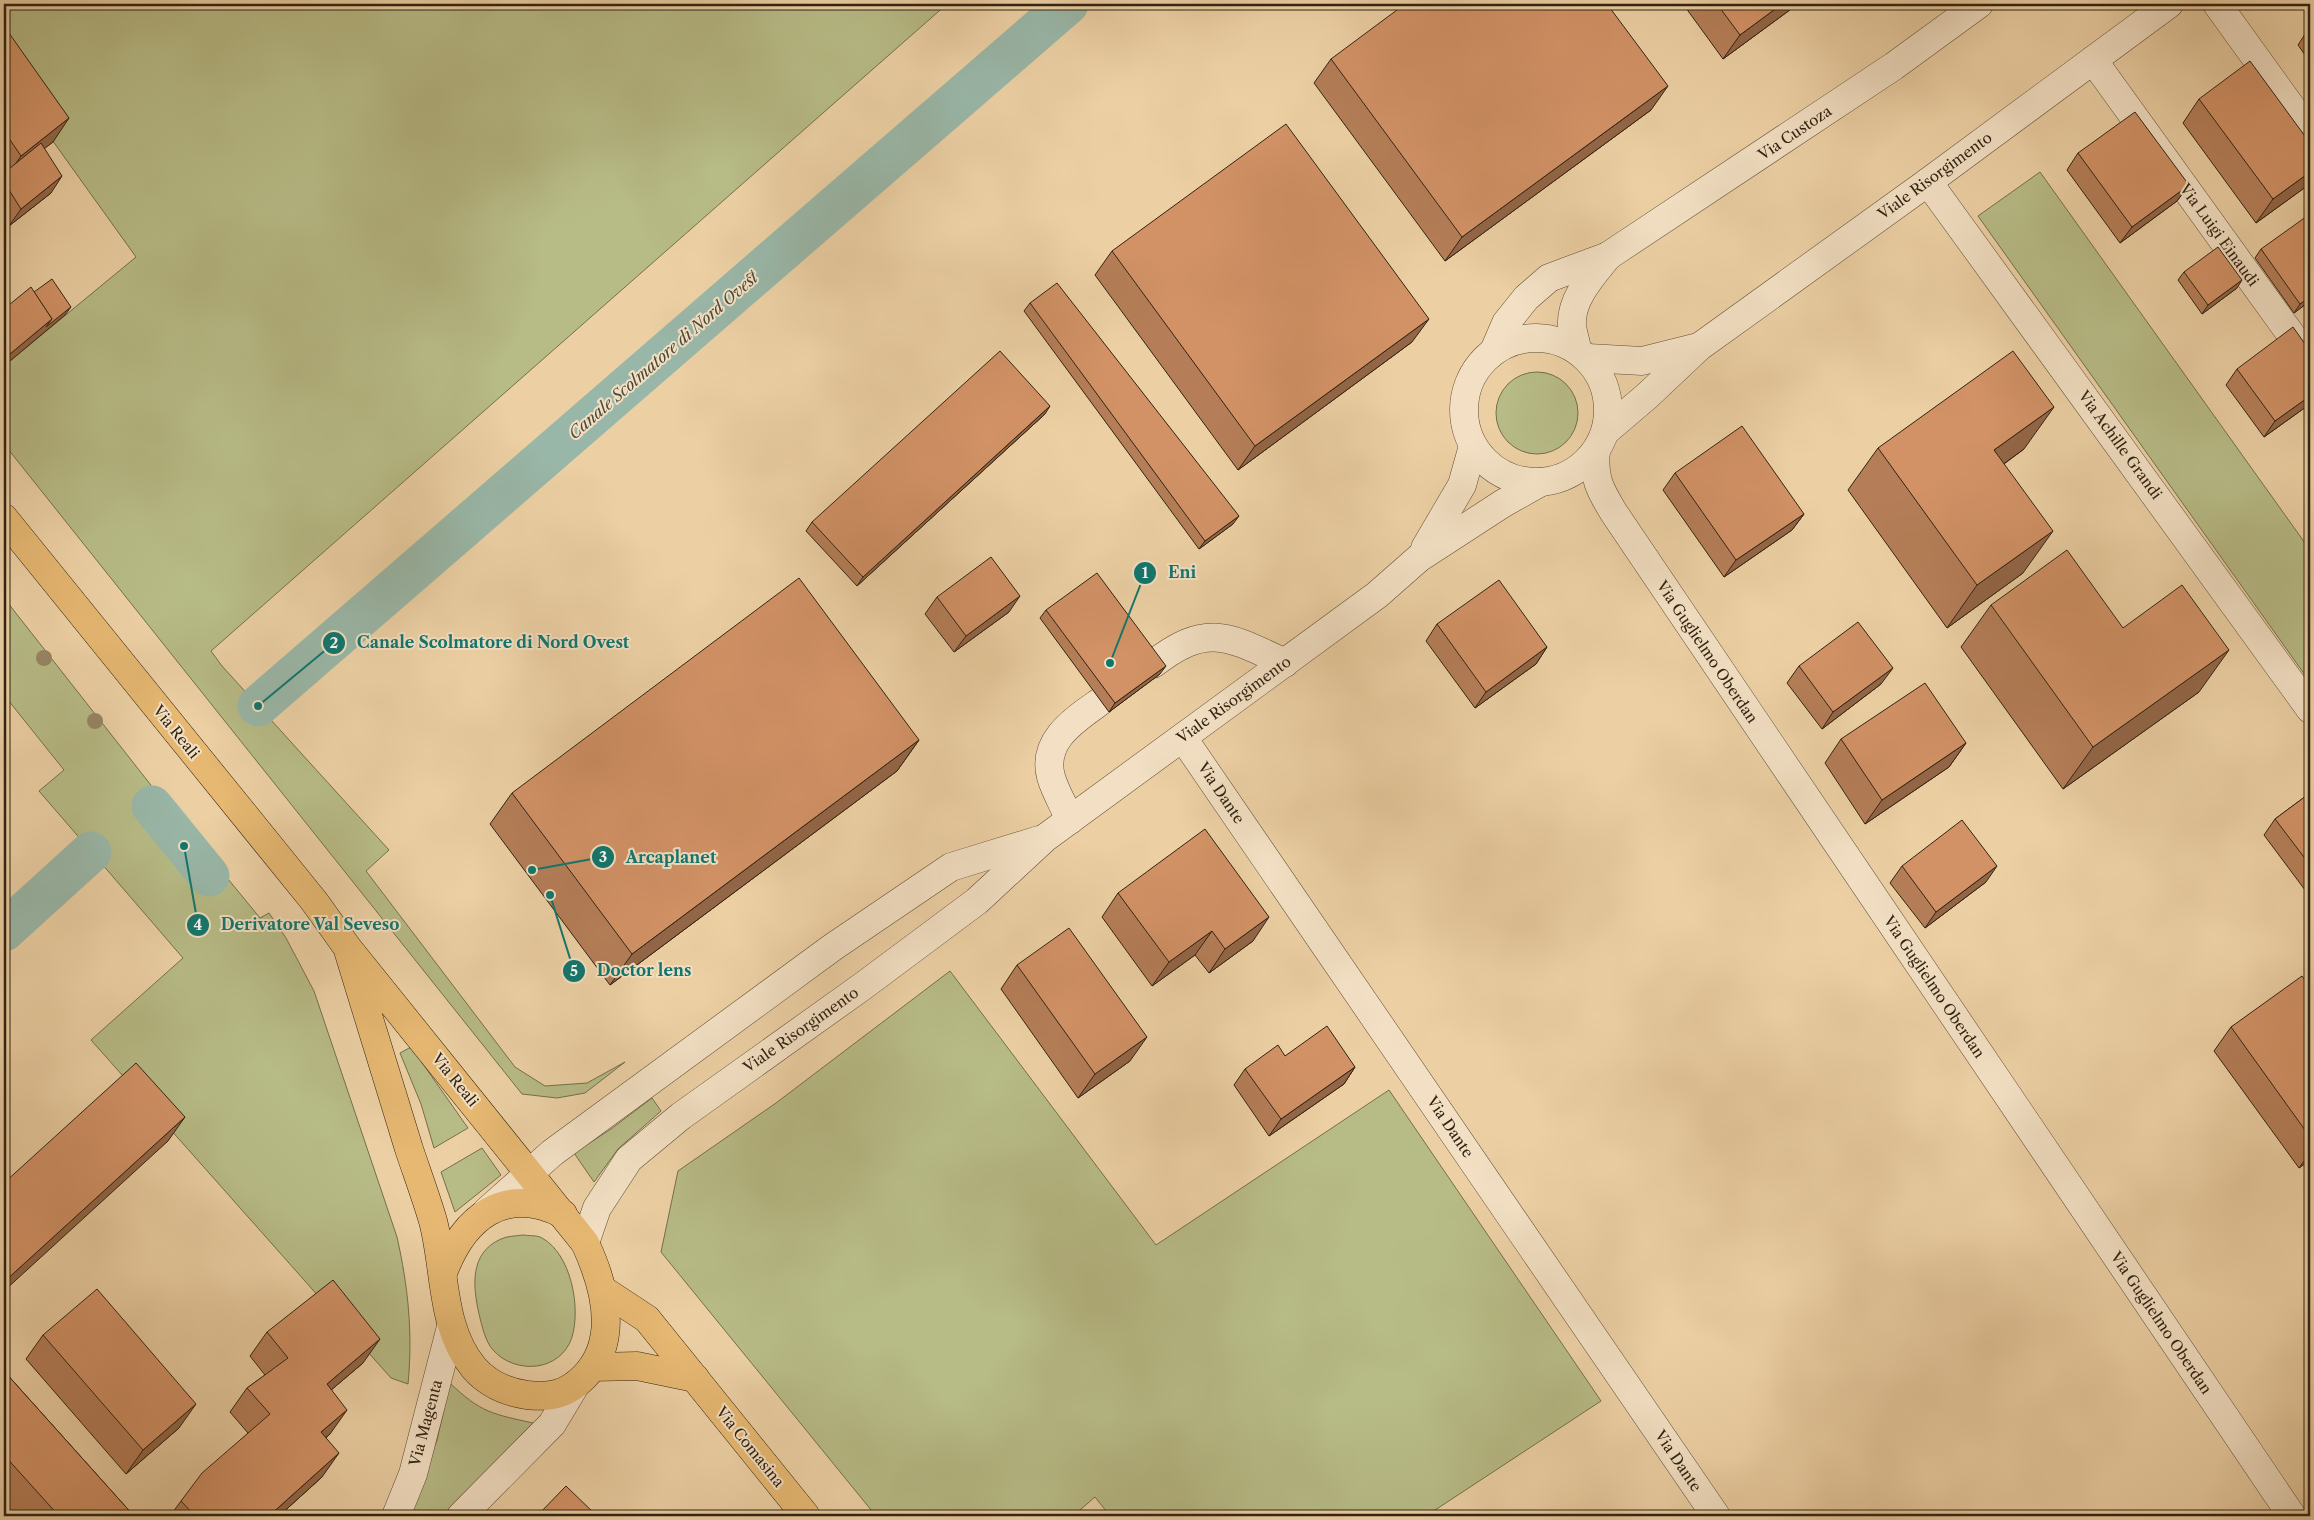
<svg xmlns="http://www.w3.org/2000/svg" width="2314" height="1520" font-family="'Libre Caslon Text',serif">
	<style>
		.green { fill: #b7bb86; stroke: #746f4c }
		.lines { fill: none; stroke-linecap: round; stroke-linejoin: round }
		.stream { stroke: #6f7c6c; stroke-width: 12 }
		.canal { stroke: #99b7a8; stroke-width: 41 }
		.minor-casing { stroke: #604e36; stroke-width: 29 }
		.major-casing { stroke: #312312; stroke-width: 29 }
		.minor { stroke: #f3e0c4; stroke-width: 28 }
		.major { stroke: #e6b872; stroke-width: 28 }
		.tree { fill: #978664 }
		.wall { fill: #b57e58; stroke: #312312 }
		.shaded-wall { fill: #936647; stroke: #312312 }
		.building { fill: #d29266; stroke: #312312 }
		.labels { text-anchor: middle; stroke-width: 4; stroke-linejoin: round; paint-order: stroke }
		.street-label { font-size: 15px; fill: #312312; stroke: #f3e0c4 }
		.water-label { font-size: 16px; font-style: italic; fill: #4b4838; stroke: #f3e0c4 }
		.leader { fill: none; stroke: #0f766e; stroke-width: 2 }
		.callout-dot { fill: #0f766e; stroke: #f3e0c4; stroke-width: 2 }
		.mark-label { font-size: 15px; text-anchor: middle; font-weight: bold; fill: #fff }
		.callout-label { font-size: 16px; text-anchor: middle; font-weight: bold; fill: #0f766e; stroke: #f3e0c4; stroke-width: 4; stroke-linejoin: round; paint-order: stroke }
	</style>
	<rect width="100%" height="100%" fill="#ecd0a4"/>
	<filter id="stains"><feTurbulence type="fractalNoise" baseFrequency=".004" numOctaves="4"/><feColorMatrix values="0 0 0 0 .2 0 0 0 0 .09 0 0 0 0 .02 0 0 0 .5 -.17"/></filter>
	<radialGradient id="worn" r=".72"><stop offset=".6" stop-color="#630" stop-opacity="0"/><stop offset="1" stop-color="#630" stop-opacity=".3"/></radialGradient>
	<g class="green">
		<polygon points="4,4 947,4 211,651 222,666 389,850 366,871 515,1067 545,1086 587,1083 625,1062 585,1093 557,1098 522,1094 4,444 4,366 136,257 4,73"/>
		<polygon points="2040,172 2310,550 2310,682 1978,216"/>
		<circle cx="1537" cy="413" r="41"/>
		<path d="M4 598 161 798 143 813 200 884 219 868 260 918 269 913 286 938 314 991 397 1237C408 1286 413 1333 408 1384L391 1378 91 1040 183 958 39 791 64 770 4 695Z"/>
		<polygon points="950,971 1156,1245 1389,1090 1601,1401 1426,1516 1110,1516 1095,1497 1073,1516 876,1516 661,1252 678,1171 776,1103"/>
		<polygon points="411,1047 468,1128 434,1148 421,1104 400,1053"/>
		<polygon points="652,1098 661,1111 618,1149 594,1182 574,1153 611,1129"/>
		<polygon points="482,1148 501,1175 455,1212 441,1172"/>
		<path d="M523 1235C529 1236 537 1235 542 1238 571 1254 581 1307 572 1337 561 1372 515 1375 493 1350 485 1341 482 1326 479 1314 473 1287 469 1253 501 1239 507 1236 516 1236 523 1235Z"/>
		<path d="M450 1383C481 1413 493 1414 533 1423L443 1516H413L409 1514 437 1440Z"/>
	</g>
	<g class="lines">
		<polyline class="stream" points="186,865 195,858"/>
		<g class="canal">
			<polyline points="258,706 1068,4"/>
			<polyline points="152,806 209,876"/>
			<polyline points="4,931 91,852"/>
		</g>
		<defs>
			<g id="minor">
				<polyline points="2217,4 2310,133"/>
				<polyline points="2093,60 2310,361"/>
				<polyline points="1928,182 2310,709"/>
				<circle cx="1536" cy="410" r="72"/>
				<path d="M1577 349C1576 342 1573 334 1572 326 1570 299 1593 275 1608 256"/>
				<polyline points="1494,351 1506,323 1526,298 1549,278 1608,256 1894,66 1979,4"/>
				<polyline points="1588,358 1642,361 1698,347"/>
				<polyline points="1606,431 1647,396 1699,347 1928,182 2169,4"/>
				<path d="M1596 451C1593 478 1600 490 1614 513L2292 1516"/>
				<polyline points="1425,548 1462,485 1473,446"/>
				<path d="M1153 664C1207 622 1228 636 1285 663"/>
				<polyline points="1183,738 1716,1516"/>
				<path d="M1070 820C1064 806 1055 791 1051 777 1041 740 1076 719 1101 701"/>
				<polyline points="487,1211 552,1153 833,947 951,867 1039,840"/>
				<polyline points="585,1243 597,1208 629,1159 681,1116 863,986 977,901 1045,838 1377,595 1419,558 1502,504 1541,482"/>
				<polyline points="396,1516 413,1474 451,1327"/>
				<polyline points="461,1516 552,1424 573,1389"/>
			</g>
			<g id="major">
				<path d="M4 518 314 901 347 947 585 1243C604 1284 621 1340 584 1377 567 1394 551 1398 527 1395 506 1392 488 1384 474 1368 440 1327 446 1270 433 1221 426 1197 417 1173 409 1149 388 1082 368 1014 347 947"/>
				<path d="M443 1273C464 1217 504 1185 563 1214"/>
				<polyline points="603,1290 647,1319 806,1516"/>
				<polyline points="594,1367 637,1366 695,1378"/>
			</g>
		</defs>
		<use href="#minor" class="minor-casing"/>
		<use href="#major" class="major-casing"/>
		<use href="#minor" class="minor"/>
		<use href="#major" class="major"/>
	</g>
	<g class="tree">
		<circle cx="44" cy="658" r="8"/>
		<circle cx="95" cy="721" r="8"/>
	</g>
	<g class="wall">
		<polygon points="1683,4 1798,4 1723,59"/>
		<polygon points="4,26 53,142 44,148 51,193 9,226 4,217"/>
		<polygon points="2309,28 2310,28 2310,62 2298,45"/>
		<polygon points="1331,59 1651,110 1445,261 1314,83"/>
		<polygon points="2199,99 2307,186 2256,223 2183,123"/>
		<polygon points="2078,153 2189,185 2177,201 2120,243 2067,170"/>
		<polygon points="2261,249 2310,301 2294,313 2255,258"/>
		<polygon points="1112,251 1412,342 1238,470 1095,275"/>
		<polygon points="2184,272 2237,288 2202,314 2178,280"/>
		<polygon points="1030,303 1233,524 1199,549 1024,311"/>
		<polygon points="2237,369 2310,404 2264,437 2226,385"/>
		<polygon points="1045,414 857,586 806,531 812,522"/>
		<polygon points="1878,448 2024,449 2004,464 2023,573 1947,628 1848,490"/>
		<polygon points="1675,473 1804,514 1792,530 1724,577 1663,490"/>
		<polygon points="937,597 1009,612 954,652 925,614"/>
		<polygon points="1991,605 2123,628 2199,692 2063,789 1961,647"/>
		<polygon points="1046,610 1160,674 1109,712 1040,618"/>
		<polygon points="1437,624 1547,647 1536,664 1475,708 1426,641"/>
		<polygon points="1799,666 1881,684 1822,729 1787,683"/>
		<polygon points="1841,739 1966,743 1949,767 1865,824 1825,763"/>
		<polygon points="919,740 897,771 610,985 490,824 512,793"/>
		<polygon points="2310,793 2310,886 2305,890 2264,835 2275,819"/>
		<polygon points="1902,866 1986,882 1925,928 1890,883"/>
		<polygon points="1118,893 1253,941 1209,973 1195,955 1152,986 1102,917"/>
		<polygon points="1017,965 1130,1061 1078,1098 1001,989"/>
		<polygon points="2310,987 2310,1160 2299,1168 2214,1051 2231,1027"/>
		<polygon points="1285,1056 1355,1067 1344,1084 1269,1136 1234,1085 1245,1069"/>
		<polygon points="267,1332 363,1363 331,1390 330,1434 326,1438 322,1477 279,1516 170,1516 181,1501 248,1433 230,1412 247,1388 265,1375 250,1356"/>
		<polygon points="43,1335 179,1428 126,1474 26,1359"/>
		<polygon points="4,1371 134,1516 9,1516 4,1510"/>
	</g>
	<g class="shaded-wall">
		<polygon points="1782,4 1798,4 1723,59 1740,35"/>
		<polygon points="1668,86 1651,110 1445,261 1462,237"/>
		<polygon points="69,118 53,142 4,180 21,156"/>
		<polygon points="2310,172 2310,181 2307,186 2256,223 2273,199"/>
		<polygon points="62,176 51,193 9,226 21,209"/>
		<polygon points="2189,185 2177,201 2120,243 2132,227"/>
		<polygon points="2242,280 2237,288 2202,314 2208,305"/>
		<polygon points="2310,297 2310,301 2294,313 2300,304"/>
		<polygon points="71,307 65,315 4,366 4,359 52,319"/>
		<polygon points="1429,319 1412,342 1238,470 1255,446"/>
		<polygon points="2310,396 2310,404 2264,437 2275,421"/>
		<polygon points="1050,406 1045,414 857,586 863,577"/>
		<polygon points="2054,407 2024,449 1965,492 1994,450"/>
		<polygon points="1804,514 1792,530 1724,577 1736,560"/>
		<polygon points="1239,516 1233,524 1199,549 1205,541"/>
		<polygon points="2053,531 2023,573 1947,628 1977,585"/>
		<polygon points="1020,596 1009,612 954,652 966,636"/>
		<polygon points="1547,647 1536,664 1475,708 1486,692"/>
		<polygon points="2229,650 2199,692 2063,789 2093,747"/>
		<polygon points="1166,666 1160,674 1109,712 1115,703"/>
		<polygon points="1893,668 1881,684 1822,729 1833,712"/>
		<polygon points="919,740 897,771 610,985 632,954"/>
		<polygon points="1966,743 1949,767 1865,824 1882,800"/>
		<polygon points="1997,866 1986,882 1925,928 1936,912"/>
		<polygon points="2310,882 2310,886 2305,890"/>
		<polygon points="1269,917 1253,941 1209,973 1225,949"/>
		<polygon points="1212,931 1195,955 1152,986 1169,962"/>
		<polygon points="1147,1037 1130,1061 1078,1098 1095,1074"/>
		<polygon points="1355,1067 1344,1084 1269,1136 1281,1119"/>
		<polygon points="185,1117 168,1141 4,1291 4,1282"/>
		<polygon points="2310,1153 2310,1160 2299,1168"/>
		<polygon points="380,1339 363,1363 310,1408 327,1384"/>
		<polygon points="196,1404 179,1428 126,1474 143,1450"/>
		<polygon points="347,1410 330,1434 304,1456 321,1432"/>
		<polygon points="339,1453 322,1477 279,1516 269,1516"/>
	</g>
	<g class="building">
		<polygon points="1405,4 1607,4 1668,86 1462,237 1331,59"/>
		<polygon points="1717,4 1782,4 1740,35"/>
		<polygon points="4,26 69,118 21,156 4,131"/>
		<polygon points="2250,61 2310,143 2310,172 2273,199 2199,99"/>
		<polygon points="2135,112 2189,185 2132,227 2078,153"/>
		<polygon points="1286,124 1429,319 1255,446 1112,251"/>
		<polygon points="41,143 62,176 21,209 4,182 4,173"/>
		<polygon points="2310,214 2310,257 2309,258 2310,260 2310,297 2300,304 2261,249"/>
		<polygon points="2218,247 2242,280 2208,305 2184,272"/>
		<polygon points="52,279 71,307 46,327 52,319 34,292"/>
		<polygon points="1057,283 1239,516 1205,541 1030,303"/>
		<polygon points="31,287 52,319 4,359 4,309"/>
		<polygon points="2293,327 2310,351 2310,396 2275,421 2237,369"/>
		<polygon points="1000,351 1050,406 863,577 812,522"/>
		<polygon points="2013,351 2054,407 1994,450 2053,531 1977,585 1878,448"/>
		<polygon points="1742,426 1804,514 1736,560 1675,473"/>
		<polygon points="2067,550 2123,628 2182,585 2229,650 2093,747 1991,605"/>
		<polygon points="991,557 1020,596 966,636 937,597"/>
		<polygon points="1097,573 1166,666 1115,703 1046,610"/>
		<polygon points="799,578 919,740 632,954 512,793"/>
		<polygon points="1499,580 1547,647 1486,692 1437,624"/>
		<polygon points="1858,622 1893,668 1833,712 1799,666"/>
		<polygon points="1925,683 1966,743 1882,800 1841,739"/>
		<polygon points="2310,793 2310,865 2275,819"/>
		<polygon points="1962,820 1997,866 1936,912 1902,866"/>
		<polygon points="1205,829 1269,917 1225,949 1212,931 1169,962 1118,893"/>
		<polygon points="1069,928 1147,1037 1095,1074 1017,965"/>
		<polygon points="2302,976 2310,987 2310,1137 2231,1027"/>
		<polygon points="1327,1026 1355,1067 1281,1119 1245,1069 1278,1045 1285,1056"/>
		<polygon points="136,1063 185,1117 4,1282 4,1183"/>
		<polygon points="333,1280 380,1339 327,1384 347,1410 321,1432 339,1453 269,1516 195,1516 181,1501 202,1473 270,1414 247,1388 288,1358 267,1332"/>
		<polygon points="97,1289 196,1404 143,1450 43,1335"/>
		<polygon points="4,1371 134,1516 59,1516 4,1455"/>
		<polygon points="566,1486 597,1516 537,1516"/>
	</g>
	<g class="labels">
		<g class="street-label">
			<text transform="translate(1795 133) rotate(-34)" y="5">Via Custoza</text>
			<text transform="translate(1935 176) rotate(-36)" y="5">Viale Risorgimento</text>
			<text transform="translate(2219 235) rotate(54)" y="5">Via Luigi Einaudi</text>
			<text transform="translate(2120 445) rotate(54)" y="5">Via Achille Grandi</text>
			<text transform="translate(1707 652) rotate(56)" y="5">Via Guglielmo Oberdan</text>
			<text transform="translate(1234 700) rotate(-36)" y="5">Viale Risorgimento</text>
			<text transform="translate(176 732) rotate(51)" y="5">Via Reali</text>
			<text transform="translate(1221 793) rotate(56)" y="5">Via Dante</text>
			<text transform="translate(1934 987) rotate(56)" y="5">Via Guglielmo Oberdan</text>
			<text transform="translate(801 1030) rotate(-35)" y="5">Viale Risorgimento</text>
			<text transform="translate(455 1080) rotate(51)" y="5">Via Reali</text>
			<text transform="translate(1450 1127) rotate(56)" y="5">Via Dante</text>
			<text transform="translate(2161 1323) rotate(56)" y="5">Via Guglielmo Oberdan</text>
			<text transform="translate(426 1423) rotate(-75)" y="5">Via Magenta</text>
			<text transform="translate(750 1447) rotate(51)" y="5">Via Comasina</text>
			<text transform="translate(1678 1461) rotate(56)" y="5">Via Dante</text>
		</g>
		<g class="water-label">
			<text transform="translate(663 355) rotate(-41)" y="6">Canale Scolmatore di Nord Ovest</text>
		</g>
	</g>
	<path class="leader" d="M1110 663L1145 573M258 706L334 643M532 870L603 857M184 846L198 925M550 895L574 971"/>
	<g class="callout-dot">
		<circle cx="1110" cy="663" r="5"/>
		<circle cx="258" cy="706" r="5"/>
		<circle cx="532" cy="870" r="5"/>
		<circle cx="184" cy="846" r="5"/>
		<circle cx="550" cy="895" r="5"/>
		<circle cx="1145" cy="573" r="12"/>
		<circle cx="334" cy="643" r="12"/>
		<circle cx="603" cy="857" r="12"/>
		<circle cx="198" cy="925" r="12"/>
		<circle cx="574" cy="971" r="12"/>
	</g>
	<g class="mark-label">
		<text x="1145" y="578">1</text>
		<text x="334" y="648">2</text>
		<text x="603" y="862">3</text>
		<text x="198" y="930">4</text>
		<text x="574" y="976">5</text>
	</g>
	<g class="callout-label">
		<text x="1182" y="578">Eni</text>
		<text x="493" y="648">Canale Scolmatore di Nord Ovest</text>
		<text x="671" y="863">Arcaplanet</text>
		<text x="310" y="930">Derivatore Val Seveso</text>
		<text x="644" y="976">Doctor lens</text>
	</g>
	<rect width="2314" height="1520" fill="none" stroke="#ecd0a4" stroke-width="20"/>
	<rect x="5" y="5" width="2304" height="1510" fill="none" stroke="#312312" stroke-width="2.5"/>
	<rect x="10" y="10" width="2294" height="1500" fill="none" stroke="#312312"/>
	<rect width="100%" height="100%" filter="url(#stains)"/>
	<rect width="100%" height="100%" fill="url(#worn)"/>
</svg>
